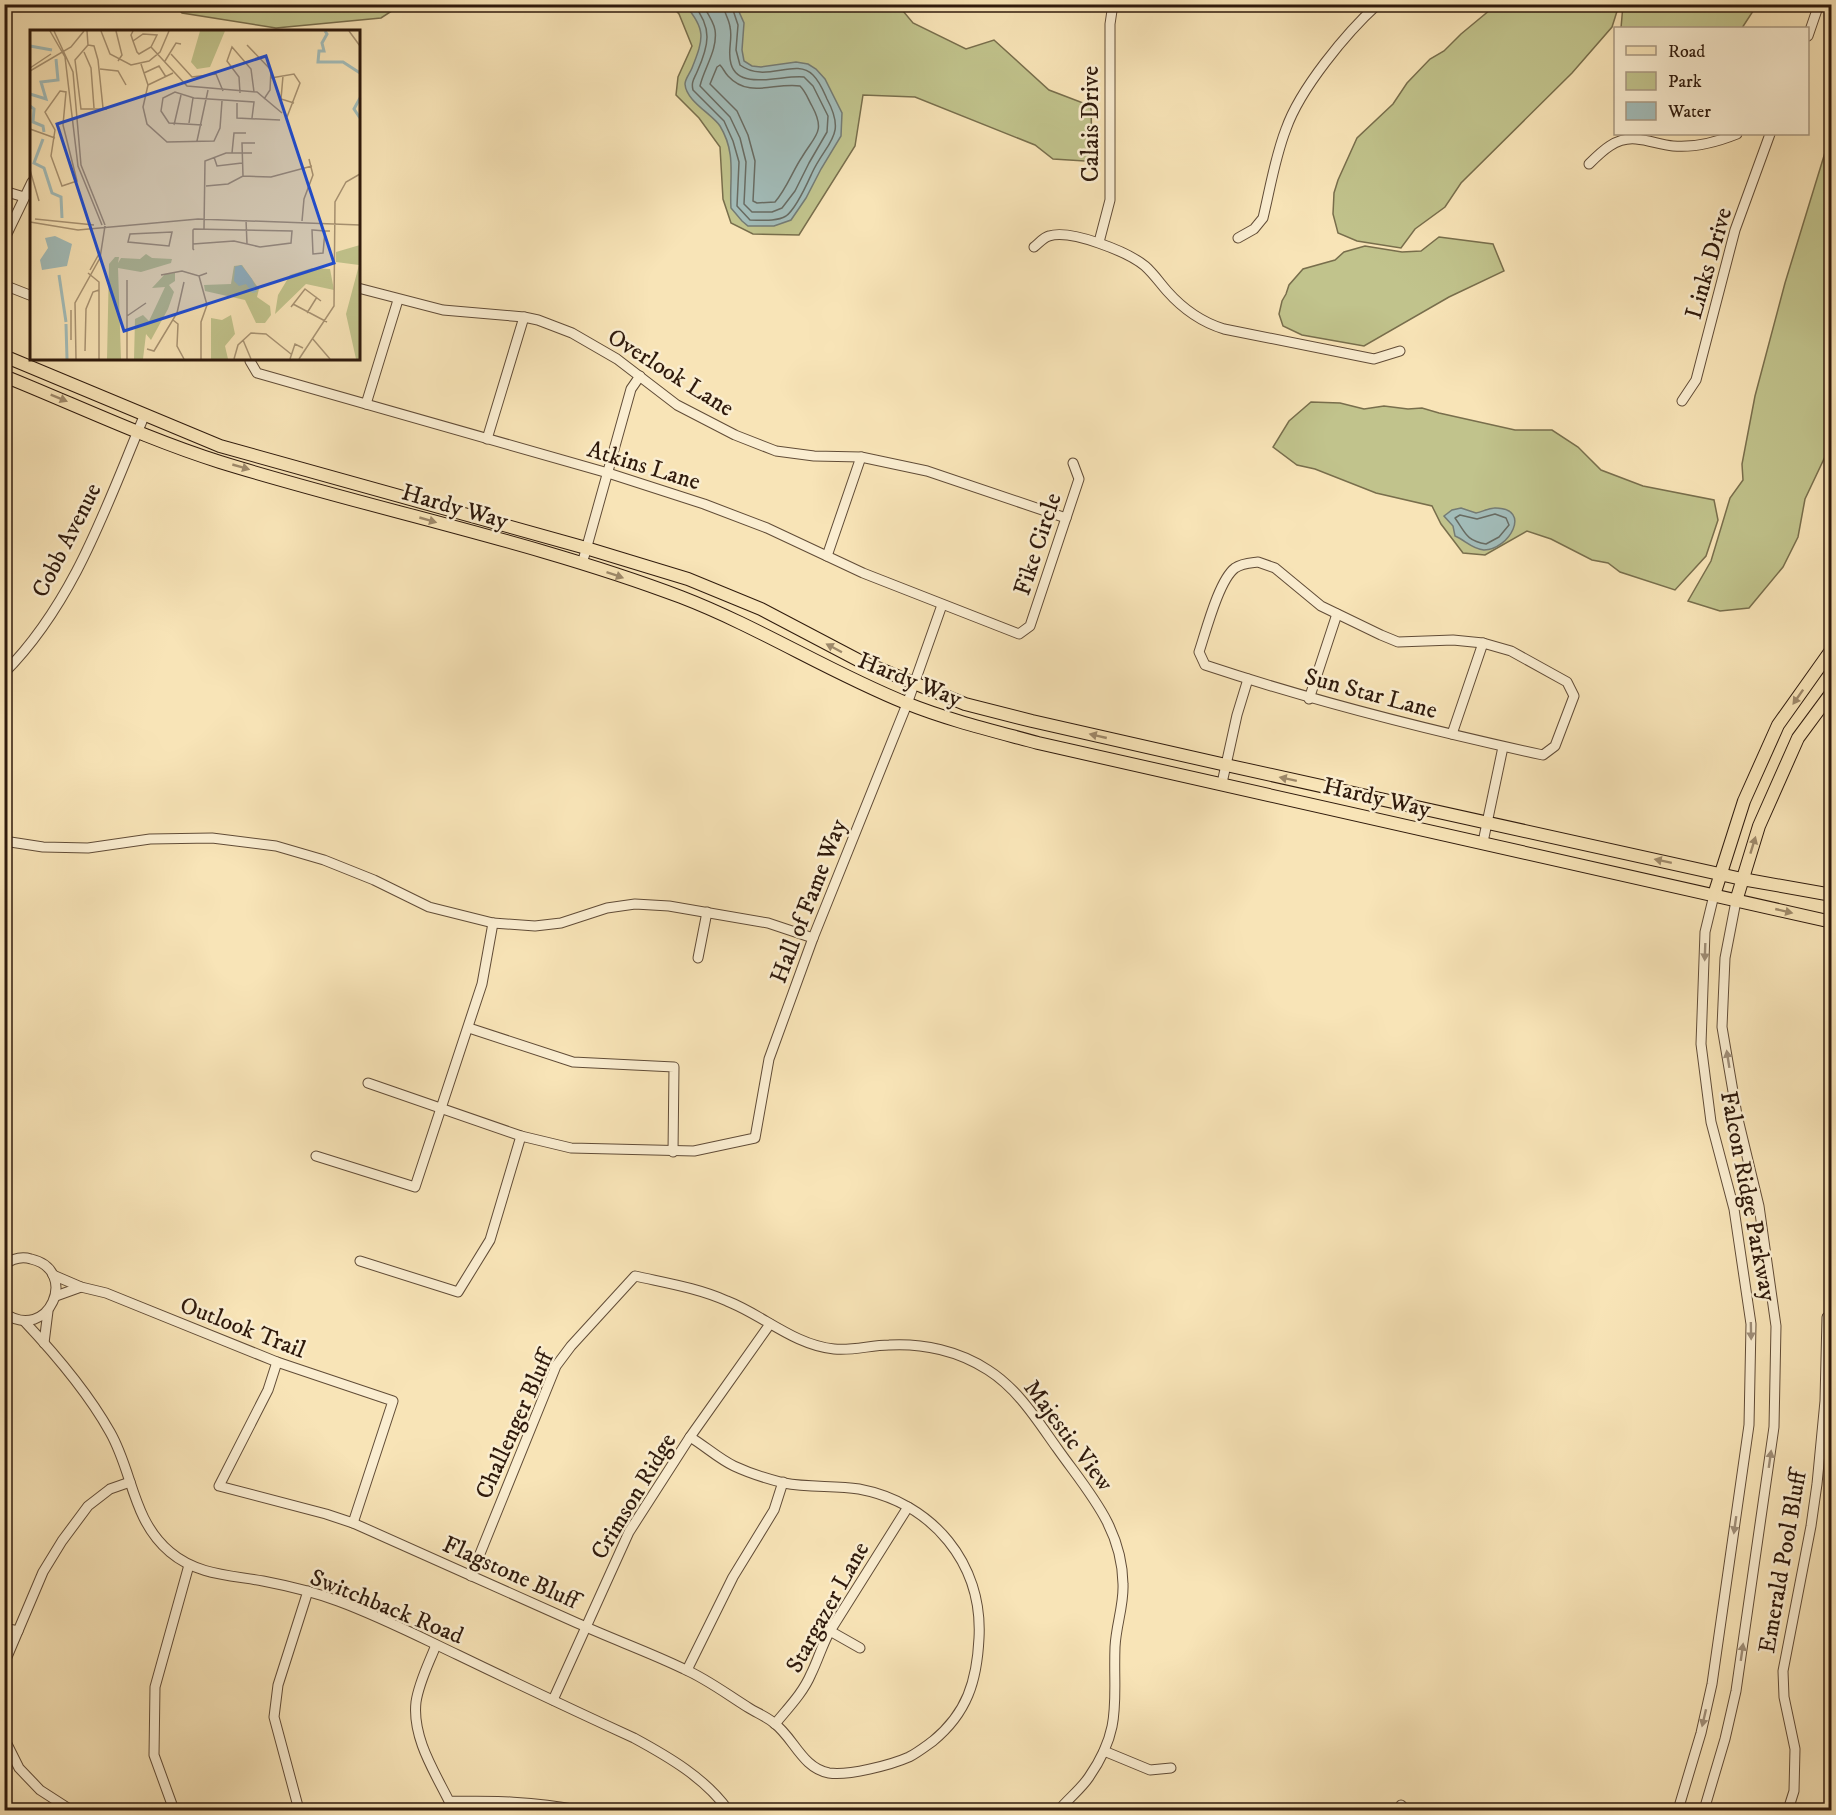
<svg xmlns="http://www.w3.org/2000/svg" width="1836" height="1815" font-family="'IM FELL DW Pica',serif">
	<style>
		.green { fill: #c1c38c; stroke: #786e4c; stroke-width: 1.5 }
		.water { fill: #a2bcb9; stroke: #747b74; stroke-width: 1.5 }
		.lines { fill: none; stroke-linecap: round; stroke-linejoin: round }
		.shore { stroke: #686b62; stroke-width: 1.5 }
		.minor-casing { stroke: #614c37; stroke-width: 11 }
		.major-casing { stroke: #2f1a0c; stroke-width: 14 }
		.minor { stroke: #faedd0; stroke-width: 9 }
		.major { stroke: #f8e4b7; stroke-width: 12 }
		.oneway { fill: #9e896a }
		.oneway2 { fill: #9f8e78 }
		.labels { text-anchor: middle; stroke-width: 5; stroke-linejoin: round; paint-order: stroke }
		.street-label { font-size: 24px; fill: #2f1a0c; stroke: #faedd0 }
		.inset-river { fill: none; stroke: #a2bcb9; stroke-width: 3 }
		.inset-road { fill: none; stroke: #a89373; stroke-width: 1.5 }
		.view { fill: #1d4ed8; fill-opacity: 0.15; stroke: #1d4ed8; stroke-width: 3 }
		.inset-edge { fill: none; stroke: #2f1a0c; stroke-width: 3 }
	</style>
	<rect width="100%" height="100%" fill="#f8e4b7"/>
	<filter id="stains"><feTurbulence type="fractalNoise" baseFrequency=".00333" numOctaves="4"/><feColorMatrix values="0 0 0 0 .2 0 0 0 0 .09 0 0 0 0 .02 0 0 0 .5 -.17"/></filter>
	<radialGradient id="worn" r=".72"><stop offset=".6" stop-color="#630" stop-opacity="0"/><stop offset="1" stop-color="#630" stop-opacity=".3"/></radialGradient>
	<g class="green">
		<polygon points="175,5 401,5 381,18 276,28 182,13"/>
		<polygon points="671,5 898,5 913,23 966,49 994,40 1049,90 1091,106 1092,153 1085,161 1053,159 1035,145 915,97 863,95 855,146 799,235 753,234 731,223 723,199 720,147 699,118 676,95 678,77 692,46 679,14"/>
		<polygon points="1496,5 1619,5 1612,27 1572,73 1461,183 1445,207 1415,229 1401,248 1357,241 1338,233 1333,214 1334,193 1338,180 1357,138 1393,104 1407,83 1430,59 1444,51 1461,34"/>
		<polygon points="1623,5 1623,4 1757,5 1742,28 1621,28"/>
		<polygon points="1831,133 1831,444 1805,499 1798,537 1783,567 1749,608 1720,611 1688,601 1711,561 1730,498 1743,480 1742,464 1755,396 1785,283"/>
		<polygon points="1439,237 1493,244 1504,271 1449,297 1364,346 1302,335 1283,326 1279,314 1282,301 1286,294 1289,285 1303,269 1335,260 1344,252 1365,246 1402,252 1421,251"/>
		<polygon points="1311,402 1340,403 1364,409 1384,406 1408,409 1422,408 1439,413 1515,430 1552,430 1578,447 1601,470 1643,486 1714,500 1718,520 1706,556 1675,590 1620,572 1608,563 1592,560 1551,539 1527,531 1485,555 1463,553 1441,524 1432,506 1376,493 1315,469 1297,465 1273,447 1289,421"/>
	</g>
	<g class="water">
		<path d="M685 5H736L744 23 742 50 744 61 752 66 761 67 796 62 808 64 816 69 825 79 842 113 841 136 821 169 806 198 791 220 774 226H748L742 221 731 208C729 178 737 154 720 126 712 114 686 101 685 84 685 79 690 73 692 68 704 38 706 29 685 5Z"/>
		<path d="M1461 508 1476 513C1483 512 1487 508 1495 508 1533 508 1509 550 1484 550 1472 549 1465 540 1455 536L1453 526 1444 516 1452 510Z"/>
	</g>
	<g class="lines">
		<g class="shore">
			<path d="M693 4C713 28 709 45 697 72 694 79 691 82 693 90L724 121 733 141 739 162 737 206 750 220C761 220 776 222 786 216 796 209 807 184 812 173 827 141 847 136 827 99 823 90 820 82 813 75 795 57 766 84 740 65L736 50 738 25 731 4"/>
			<path d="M702 4C707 12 714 22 715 30 718 50 704 68 700 86L730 117 740 138 746 162 744 204 752 212H772L782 208 795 191 809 163 827 132 828 116 813 86 804 77C784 74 739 92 731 64 727 51 733 39 730 27 729 19 724 13 723 4"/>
			<path d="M720 65C723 68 725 73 728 76 749 99 775 82 800 86 806 92 808 99 812 106 826 132 815 135 802 157 792 172 787 188 775 202L757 203 753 201 755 161 748 135 737 111 710 84 717 67Z"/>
			<path d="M1495 514 1506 518 1509 525 1499 537 1486 544C1466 541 1465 532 1455 518L1460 515 1477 519Z"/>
		</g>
		<defs>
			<g id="minor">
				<polyline points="4,8 6,4"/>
				<polyline points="1808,36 1819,4"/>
				<path d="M1589 164C1602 151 1616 137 1636 139 1649 140 1661 145 1673 146 1695 148 1717 142 1737 134"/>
				<polyline points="4,191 24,197"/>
				<path d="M1238 238 1254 229 1263 218C1270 189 1275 157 1286 129 1300 89 1346 33 1378 4"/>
				<polyline points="4,240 32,182"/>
				<polyline points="1099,242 1110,200 1110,24 1113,4"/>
				<path d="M1034 247C1038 244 1044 237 1049 236 1071 229 1128 252 1145 266 1153 273 1160 283 1167 291 1183 309 1201 322 1224 329L1374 359 1400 351"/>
				<polyline points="4,285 32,296"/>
				<polyline points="358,288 443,310 524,317 538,320 572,333 617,359 677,405 735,435 776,451 814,456 861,457 927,471 1066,518"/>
				<polyline points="250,358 250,361 257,373 608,473 704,504 767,528 863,573 1019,634 1030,626 1079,479 1073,463"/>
				<polyline points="1682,401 1696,380 1735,230 1770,134"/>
				<polyline points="366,404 398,300"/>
				<polyline points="487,439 524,317"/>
				<polyline points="827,556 861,457"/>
				<path d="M1258 562 1275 568 1321 606 1381 635 1398 642 1453 640 1483 643 1511 651 1567 682 1574 696 1555 746 1543 755C1428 730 1316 702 1205 665L1199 652C1206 631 1219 580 1235 568 1242 563 1250 563 1258 562Z"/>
				<polyline points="582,564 631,389 640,376"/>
				<path d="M4 673C75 602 107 504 145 414"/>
				<polyline points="1309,699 1337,614"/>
				<polyline points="1452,734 1483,643"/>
				<polyline points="1222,783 1237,715 1248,679"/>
				<polyline points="4,841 43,847 88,848 150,839 212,838 276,846 324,860 374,880 429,907 493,923 535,926 561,923 607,908 635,904 669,906 768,923 813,938"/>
				<polyline points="1483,842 1503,747"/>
				<polyline points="698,958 707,912"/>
				<polyline points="469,1028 573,1062 674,1067 673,1152"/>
				<polyline points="368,1083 521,1136 571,1148 694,1151 755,1138 769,1059 813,938 907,704 942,605"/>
				<polyline points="316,1156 415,1187 482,984 493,923"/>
				<polyline points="360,1261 458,1292 490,1240 521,1136"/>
				<path d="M4 1265C12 1259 21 1256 31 1259 80 1270 49 1344 4 1313"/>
				<polyline points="53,1275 81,1287 106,1293 277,1362 393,1401 353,1523"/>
				<polyline points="56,1296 81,1287"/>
				<path d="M24 1321C56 1355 87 1391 110 1432 133 1472 132 1520 170 1552 197 1575 230 1575 263 1581 289 1586 314 1592 338 1601 379 1616 418 1636 458 1655 516 1683 575 1711 634 1738 669 1757 705 1778 728 1810"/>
				<polyline points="44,1343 48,1311"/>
				<path d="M277 1362 268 1390 219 1486 326 1514 353 1523C428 1556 502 1590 577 1623 612 1639 649 1652 684 1669 707 1679 728 1695 749 1708 757 1713 767 1717 774 1723 794 1738 802 1768 829 1773 848 1776 891 1765 909 1757 917 1753 926 1746 933 1741 967 1713 977 1681 979 1638 983 1564 933 1503 859 1489 835 1485 809 1488 784 1483 768 1479 749 1473 734 1466 719 1459 705 1446 690 1437"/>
				<path d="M471 1576 556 1366 571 1346 635 1276C666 1283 698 1288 727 1301 763 1315 794 1345 834 1349 853 1351 871 1345 889 1345 923 1343 959 1351 988 1370 1018 1389 1037 1420 1057 1448 1088 1492 1122 1527 1123 1584 1124 1605 1116 1625 1115 1647 1113 1700 1123 1728 1089 1777 1081 1789 1068 1799 1059 1810"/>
				<polyline points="4,1628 18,1631"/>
				<polyline points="830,1631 860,1648"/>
				<path d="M436 1645C429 1663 419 1682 416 1702 412 1737 434 1771 449 1801 492 1801 535 1801 577 1810"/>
				<polyline points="4,1664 43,1572 62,1541 88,1506 110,1489 130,1482"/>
				<polyline points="687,1670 733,1577 774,1510 783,1482"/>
				<polyline points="553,1700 629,1532 690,1437 770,1324"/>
				<path d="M775 1724C788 1708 803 1693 811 1674 818 1660 822 1645 830 1631L908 1507"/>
				<polyline points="4,1738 19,1768 40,1790 71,1810"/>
				<polyline points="1104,1751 1150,1770 1171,1768"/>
				<polyline points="1401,1805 1406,1810"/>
				<polyline points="174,1810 154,1755 155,1687 189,1565"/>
				<polyline points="299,1810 274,1717 278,1685 308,1591"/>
				<polyline points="1678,1810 1701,1733 1712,1684 1749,1425 1751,1324 1734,1209 1711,1122 1701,1044 1705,932 1714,895"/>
				<polyline points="1704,1810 1725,1739 1736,1691 1774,1427 1776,1326 1759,1206 1737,1115 1722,1027 1725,958 1736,901"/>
				<polyline points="1788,1810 1794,1791 1795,1749 1784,1697 1783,1671 1811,1526 1817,1484 1825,1401 1827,1317 1832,1314"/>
			</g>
			<g id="major">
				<polyline points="4,356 220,446 586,548 688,579 761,609 858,660 965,704 1032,721 1226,765 1742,879 1832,895"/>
				<path d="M4 376C76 405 147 439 220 462 372 509 533 541 681 597 759 627 829 672 906 703 948 720 994 731 1038 743L1832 922"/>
				<polyline points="1714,895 1744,801 1778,725 1832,649"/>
				<polyline points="1736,901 1759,826 1798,738 1832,692"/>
			</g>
		</defs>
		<use href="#minor" class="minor-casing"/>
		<use href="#major" class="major-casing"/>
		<use href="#minor" class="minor"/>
		<use href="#major" class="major"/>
	</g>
	<defs><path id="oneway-solid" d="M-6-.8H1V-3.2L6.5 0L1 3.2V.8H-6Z" transform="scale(1.5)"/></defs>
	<g class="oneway">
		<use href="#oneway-solid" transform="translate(59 398) rotate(22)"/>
		<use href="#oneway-solid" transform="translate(241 467) rotate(16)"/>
		<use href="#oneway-solid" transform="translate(428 520) rotate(16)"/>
		<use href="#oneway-solid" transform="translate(615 575) rotate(19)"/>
		<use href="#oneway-solid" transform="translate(834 648) rotate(-152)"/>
		<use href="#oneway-solid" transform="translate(1798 697) rotate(125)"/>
		<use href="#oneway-solid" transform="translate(1098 736) rotate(-167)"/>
		<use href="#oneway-solid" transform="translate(1288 779) rotate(-168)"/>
		<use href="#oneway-solid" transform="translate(1753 845) rotate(-73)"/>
		<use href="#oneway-solid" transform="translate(1663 861) rotate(-168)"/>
		<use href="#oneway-solid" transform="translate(1784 911) rotate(13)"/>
	</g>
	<g class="oneway2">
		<use href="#oneway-solid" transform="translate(1705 952) rotate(92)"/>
		<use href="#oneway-solid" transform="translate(1728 1059) rotate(-99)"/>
		<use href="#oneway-solid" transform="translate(1751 1331) rotate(89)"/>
		<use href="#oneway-solid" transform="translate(1770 1459) rotate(-82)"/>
		<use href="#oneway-solid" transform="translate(1735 1525) rotate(98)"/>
		<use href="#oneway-solid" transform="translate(1742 1652) rotate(-82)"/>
		<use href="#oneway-solid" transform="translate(1704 1718) rotate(103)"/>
	</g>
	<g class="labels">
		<g class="street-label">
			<text transform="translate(1090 124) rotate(-90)" y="8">Calais Drive</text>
			<text transform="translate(1708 263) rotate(-74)" y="8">Links Drive</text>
			<text transform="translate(671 372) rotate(32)" y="8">Overlook Lane</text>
			<text transform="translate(644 465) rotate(17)" y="8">Atkins Lane</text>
			<text transform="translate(455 506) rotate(16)" y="8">Hardy Way</text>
			<text transform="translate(66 540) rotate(-63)" y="8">Cobb Avenue</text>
			<text transform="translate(1037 544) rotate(-72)" y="8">Fike Circle</text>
			<text transform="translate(910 679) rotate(22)" y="8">Hardy Way</text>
			<text transform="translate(1371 693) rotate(15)" y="8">Sun Star Lane</text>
			<text transform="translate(1377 797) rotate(13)" y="8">Hardy Way</text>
			<text transform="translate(808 901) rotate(-69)" y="8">Hall of Fame Way</text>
			<text transform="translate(1749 1196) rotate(79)" y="8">Falcon Ridge Parkway</text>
			<text transform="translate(243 1327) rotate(21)" y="8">Outlook Trail</text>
			<text transform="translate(514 1425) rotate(-66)" y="8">Challenger Bluff</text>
			<text transform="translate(1069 1435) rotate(53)" y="8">Majestic View</text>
			<text transform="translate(633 1496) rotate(-59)" y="8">Crimson Ridge</text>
			<text transform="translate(1782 1562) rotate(-80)" y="8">Emerald Pool Bluff</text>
			<text transform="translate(511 1572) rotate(24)" y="8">Flagstone Bluff</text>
			<text transform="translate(387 1606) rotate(22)" y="8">Switchback Road</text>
			<text transform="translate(827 1607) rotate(-61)" y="8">Stargazer Lane</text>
		</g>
	</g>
	<g transform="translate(30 30)">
		<rect width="330" height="330" fill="#f8e4b7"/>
		<path d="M170 1H195L180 37 167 39 161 32ZM330 215V329H326L316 284 329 235 306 232V222ZM116 224 122 228 142 229 141 233 111 242 88 238 91 329H77L79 234 85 227H89L88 233 91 228 110 229ZM212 235 229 259 227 267 240 276 241 285 235 293H226L215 270 175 261 174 255 201 254 204 236ZM282 238 300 239 304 260 276 254 245 284 248 265 260 245ZM145 243V251L139 255 144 262 138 279 121 310 116 304 113 329H104L105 289 113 285 119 291 135 257 122 258 135 244ZM201 285 205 304 195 316 198 329H181V288L192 290Z" fill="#c1c38c"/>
		<path d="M25 206 42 214 37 236 12 240 10 230 18 218 15 208ZM211 235 222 249 227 262 222 263 216 254 209 256 204 251 205 237Z" fill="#a2bcb9"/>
		<path class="inset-river" d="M295 1 297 4 292 13 294 21H289L288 32H313L330 43M0 16 22 20M0 64 16 69 11 52 28 50 26 29M330 68 324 79 330 88M0 76 4 79 3 92 13 96 14 102M13 109 4 133 14 138 22 163 31 167 32 188M29 245 36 292M36 294 37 329"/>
		<path class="inset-road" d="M20 1 35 27 48 136 72 195M24 1 43 42 51 135 75 195M57 1 58 15 45 30 51 79H77M71 1 80 24 101 35 119 31 130 22 139 1M86 1 92 25 88 31M103 1 101 5 103 11 107 22 109 24 121 17 127 5 113 4 103 11M319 1 330 16M58 15 64 16 68 30 73 78M217 15 241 40 240 60 234 69M121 17 157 56 227 62 252 83M54 22 61 38 64 78M141 24 162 47 186 44 193 61M135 31 146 13 151 14M111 34 118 55 113 77 117 94 137 112 184 111 190 98 192 71M0 38 21 24M70 39 88 41 96 55M0 41 41 17 54 1M114 43 129 36 136 47M253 46 251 69 264 73M241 48 264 44 270 53 257 87M118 55 143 43M30 61 36 62 33 95 47 151 32 156 21 126 25 100 15 82ZM210 63 209 47 197 31 202 17 221 39 224 62M207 73V88L250 90M159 93 163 68M144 95 151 65M172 95 139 93 131 81 133 68 145 62 164 68 224 72 222 88M0 99 25 108M167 111 178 60M202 123 204 103H216M184 127 187 136 212 133M0 140 9 171M213 146 212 113H225M176 156 198 154 213 146 241 147 282 136M5 189 64 195M216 190 217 214M272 191 274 169 283 145 279 129M0 192 48 200 168 189 330 195M174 199 175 131 196 123H222M295 201 293 223 283 224 282 200H283L295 201H300M142 202 139 216 98 212 100 204ZM163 214 204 211 230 217 261 213 262 201 164 199 163 200V219L164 220M60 240 69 224M58 243 69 252V329M131 245 152 241 169 246 177 243M169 246 177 275 171 292V329M263 274 297 292M261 277 275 259 291 271M277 283 287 267M97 286 116 273M143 290 148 294 147 316 154 329M282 308 300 329M41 310V280M213 310 221 329M117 319 124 321 147 283 154 252M55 321 56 279 63 262 69 260M46 329 45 273 70 228 75 196M97 329V250M204 329 208 315 221 303 236 304 261 324M260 329 265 314 273 318M269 329 304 276 305 172 316 152 330 144"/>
		<path class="view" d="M236 26 304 233 94 301 27 94Z"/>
		<rect width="330" height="330" class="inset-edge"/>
	</g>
	<rect width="1836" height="1815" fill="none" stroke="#f8e4b7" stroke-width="24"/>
	<rect x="6" y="6" width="1824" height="1803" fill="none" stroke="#2f1a0c" stroke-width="3"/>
	<rect x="12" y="12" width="1812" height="1791" fill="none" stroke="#2f1a0c" stroke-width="1.5"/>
	<rect x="1614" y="27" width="195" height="108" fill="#faedd0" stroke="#a99982" stroke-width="1.5"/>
	<rect x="1626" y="46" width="30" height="9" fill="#f8e4b7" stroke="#a99982" stroke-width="1.5"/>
	<text x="1668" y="57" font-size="18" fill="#2f1a0c">Road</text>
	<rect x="1626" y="72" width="30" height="18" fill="#c1c38c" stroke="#a99982" stroke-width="1.5"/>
	<text x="1668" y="87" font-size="18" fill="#2f1a0c">Park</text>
	<rect x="1626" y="102" width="30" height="18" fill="#a2bcb9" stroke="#a99982" stroke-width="1.5"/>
	<text x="1668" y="117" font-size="18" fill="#2f1a0c">Water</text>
	<rect width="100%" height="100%" filter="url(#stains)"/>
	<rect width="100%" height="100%" fill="url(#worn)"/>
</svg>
